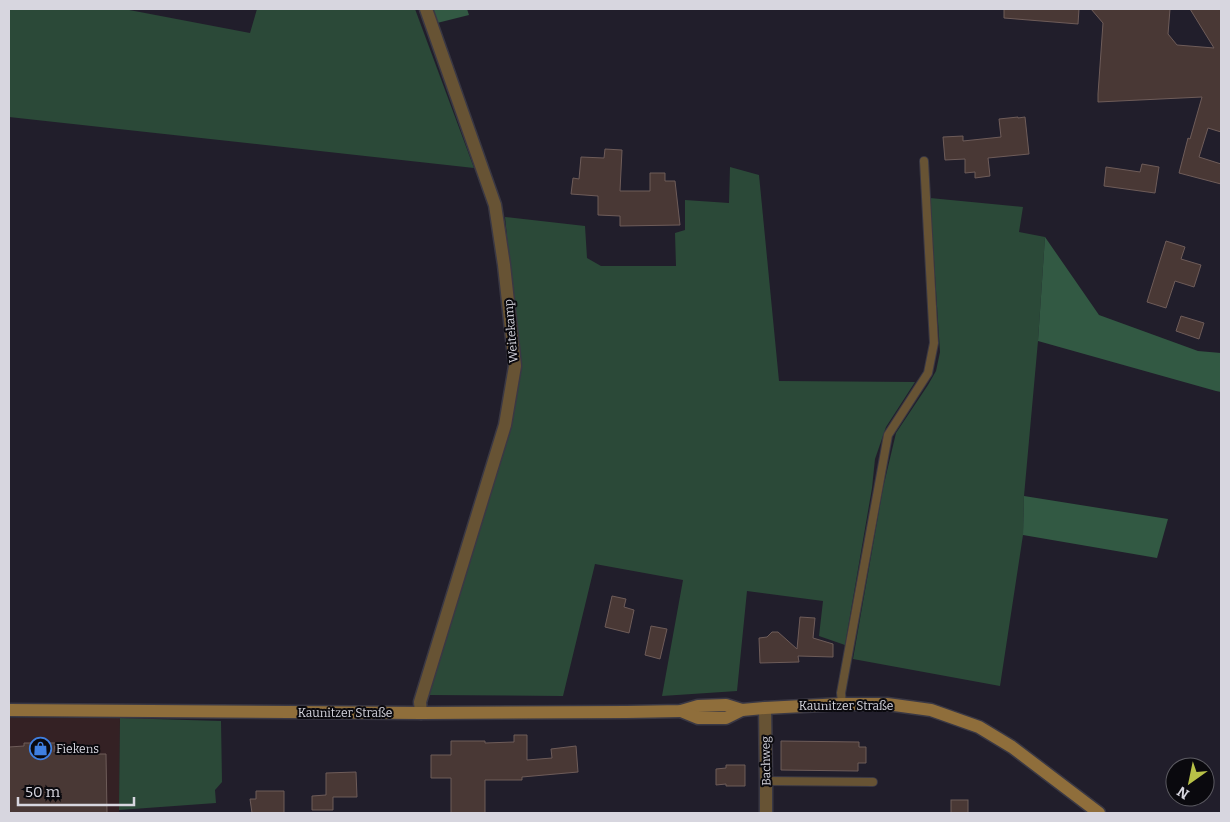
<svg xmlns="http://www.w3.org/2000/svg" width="1230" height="822" font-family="Bitter,serif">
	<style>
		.commercial { fill: #342124 }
		.green { fill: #2b4938 }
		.forest { fill: #325943 }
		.building { fill: #493835; stroke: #6e5c59 }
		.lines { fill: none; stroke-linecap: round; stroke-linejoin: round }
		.lane-casing { stroke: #3a3844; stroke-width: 10 }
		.street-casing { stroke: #3a3844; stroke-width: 15 }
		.secondary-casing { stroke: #3a3844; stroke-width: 15 }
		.lane { stroke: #675334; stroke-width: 8 }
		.street { stroke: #675334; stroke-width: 12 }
		.secondary { stroke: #8f6e3b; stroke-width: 12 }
		.labels { text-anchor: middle; stroke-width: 4; stroke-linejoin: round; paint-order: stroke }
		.street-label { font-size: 12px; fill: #d7d6df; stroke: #0a090e }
		.poi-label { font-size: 12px; fill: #d7d6df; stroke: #0a090e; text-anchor: start }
	</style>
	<rect width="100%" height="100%" fill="#211e2b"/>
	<polygon class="commercial" points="9,718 120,718 119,813 9,813"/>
	<g class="green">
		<polygon points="9,9 124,9 250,33 257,9 415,9 474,168 9,117"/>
		<polygon points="730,167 759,175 779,381 915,382 886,427 875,459 872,488 845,645 819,636 823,601 747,591 737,691 662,696 683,580 595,564 563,696 429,695 510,428 520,365 505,217 585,226 587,258 601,266 676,266 675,233 685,230 685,200 729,203"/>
		<polygon points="930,198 1023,207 1019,232 1045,237 1038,341 1024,496 1023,535 1000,686 853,659 883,488 896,433 928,385 936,371 940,352"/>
		<polygon points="120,718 221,721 222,782 215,790 216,803 119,810"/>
	</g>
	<g class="forest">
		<polygon points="432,9 467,9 469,15 437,23"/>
		<polygon points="1045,237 1099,315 1198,351 1221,353 1221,392 1216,391 1038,341"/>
		<polygon points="1024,496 1168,519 1157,558 1023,535"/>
	</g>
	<g class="building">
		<polygon points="1004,9 1079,9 1078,24 1004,18"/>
		<polygon points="1091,9 1170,9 1168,34 1177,45 1214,48 1190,9 1221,9 1221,132 1208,128 1199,157 1221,164 1221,184 1179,173 1188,138 1190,139 1202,97 1098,102 1098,94 1103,23"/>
		<polygon points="1018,117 1018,118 1025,117 1029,154 988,158 990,176 975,178 975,172 965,173 965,159 945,160 943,137 963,136 963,141 1001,137 999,119"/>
		<polygon points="605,149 622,150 620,191 650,191 650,173 665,173 665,181 675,181 680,225 620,226 620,216 598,215 598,196 571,194 573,178 579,179 581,157 604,158"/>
		<polygon points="1142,164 1159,167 1155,193 1104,186 1106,167 1140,172"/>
		<polygon points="1166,241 1185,247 1181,259 1201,265 1194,287 1175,281 1166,308 1147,302"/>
		<polygon points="1181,316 1204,323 1199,339 1176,331"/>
		<polygon points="612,596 626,599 624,607 634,610 629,633 605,627"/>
		<polygon points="800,617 815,618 813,638 833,644 833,657 798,656 799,662 760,663 759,638 767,637 772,632 778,632 797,649"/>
		<polygon points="651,626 667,629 660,659 645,655"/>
		<polygon points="514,735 527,735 527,760 552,758 551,749 576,746 578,772 522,777 522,780 485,780 485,813 451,813 451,778 431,778 431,755 451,755 451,741 485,741 485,743 514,742"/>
		<polygon points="781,741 859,742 859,747 866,747 866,763 858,763 858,771 781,770"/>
		<polygon points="24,743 55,743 54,752 71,752 71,754 106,754 107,813 9,813 9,747 24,746"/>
		<polygon points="726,765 745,765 745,786 726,786 726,784 716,785 716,769 726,768"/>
		<polygon points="356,772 357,797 333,797 333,810 312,810 312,796 326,795 326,773"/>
		<polygon points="256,791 284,791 284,813 252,813 250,799 256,799"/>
		<rect x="951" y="800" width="17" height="13"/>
	</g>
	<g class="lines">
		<defs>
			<g id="lane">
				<polyline points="842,704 841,693 888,435 928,373 934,343 924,161"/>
				<polyline points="766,781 873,782"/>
			</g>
			<g id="street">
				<polyline points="765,708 766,781 766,813"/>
				<polyline points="421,713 420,702 505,425 515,366 504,265 495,205 426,9"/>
			</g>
			<g id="secondary">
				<polyline points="9,710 421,713 627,712 681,711 698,706 726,705 742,710"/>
				<polyline points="681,711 698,718 726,718 742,710 765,708 842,704 887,704 931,710 979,727 1012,747 1099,813"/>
			</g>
		</defs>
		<use href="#lane" class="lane-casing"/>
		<use href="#street" class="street-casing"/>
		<use href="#secondary" class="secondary-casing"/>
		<use href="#lane" class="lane"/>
		<use href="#street" class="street"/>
		<use href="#secondary" class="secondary"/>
	</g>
	<defs>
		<symbol id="shop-ring" viewBox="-11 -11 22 22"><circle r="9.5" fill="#0a090e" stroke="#3f7fe0" stroke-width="1.5"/><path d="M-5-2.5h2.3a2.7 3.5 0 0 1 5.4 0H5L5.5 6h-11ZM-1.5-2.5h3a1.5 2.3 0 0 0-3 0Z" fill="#3f7fe0"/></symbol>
	</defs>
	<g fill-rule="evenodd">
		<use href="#shop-ring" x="28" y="736" width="25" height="25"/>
	</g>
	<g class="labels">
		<g class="street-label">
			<text transform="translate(511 331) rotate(-95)" y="4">Weitekamp</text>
			<text x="846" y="710">Kaunitzer Straße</text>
			<text x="345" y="717">Kaunitzer Straße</text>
			<text transform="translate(766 761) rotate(-91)" y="4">Bachweg</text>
		</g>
		<g class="poi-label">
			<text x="56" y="753">Fiekens</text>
		</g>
	</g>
	<rect width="1230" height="822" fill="none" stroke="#d7d6df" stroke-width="20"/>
	<g transform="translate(1190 782) rotate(213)"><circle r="24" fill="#0a090e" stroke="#5c5b62"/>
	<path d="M0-4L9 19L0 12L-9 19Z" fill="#b8c147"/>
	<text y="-8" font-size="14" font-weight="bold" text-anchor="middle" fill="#d7d6df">N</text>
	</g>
	<path d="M18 797v8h116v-8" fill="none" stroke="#d7d6df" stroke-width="2.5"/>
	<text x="25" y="797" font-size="15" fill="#d7d6df" stroke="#0a090e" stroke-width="4" paint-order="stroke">50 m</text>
</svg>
